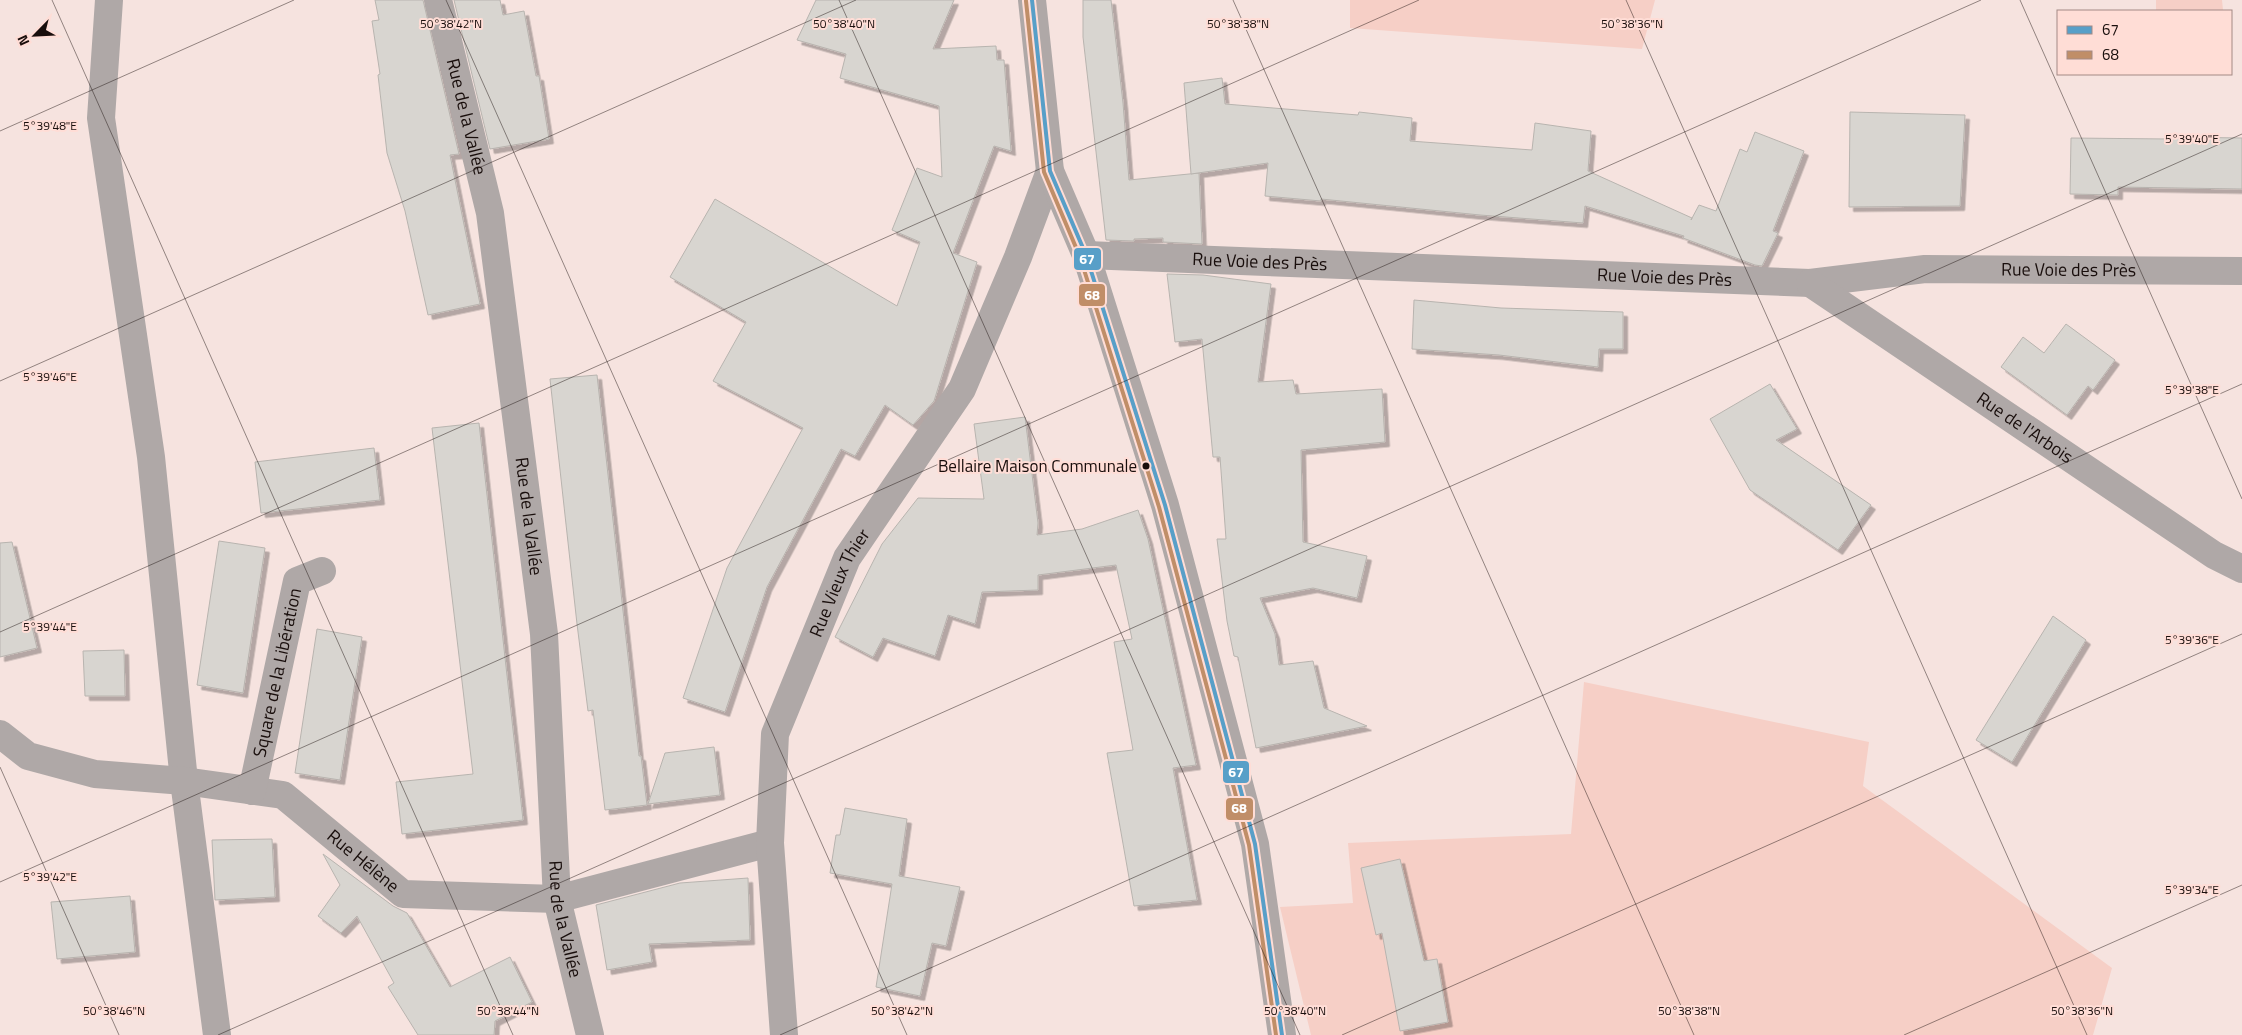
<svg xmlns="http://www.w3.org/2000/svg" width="2242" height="1035" font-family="'Titillium Web',sans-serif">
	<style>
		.green { fill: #f6cfc6 }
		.building { fill: #d8d5d0; stroke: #b8b4af; filter: url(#shadow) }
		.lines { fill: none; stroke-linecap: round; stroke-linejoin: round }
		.minor { stroke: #afa8a7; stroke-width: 28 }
		.tertiary { stroke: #afa8a7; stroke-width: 28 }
		.bus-1-casing { stroke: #ffddd6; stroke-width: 8 }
		.bus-2-casing { stroke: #ffddd6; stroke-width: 8 }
		.bus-1 { stroke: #589fc8; stroke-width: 4 }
		.bus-2 { stroke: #c08e68; stroke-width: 4 }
		.ticks { fill: none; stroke: #190e0c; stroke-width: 1; stroke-opacity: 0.45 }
		.bus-dot { fill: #190e0c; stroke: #ffddd6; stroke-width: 2 }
		.labels { text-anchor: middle; stroke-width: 4; stroke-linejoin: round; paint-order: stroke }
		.bus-label { font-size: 17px; fill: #190e0c; stroke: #ffddd6; text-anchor: end }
		.street-label { font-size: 18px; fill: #190e0c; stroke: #ffddd6 }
		.ticks-label { font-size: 12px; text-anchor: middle; fill: #190e0c; stroke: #ffddd6; stroke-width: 4; stroke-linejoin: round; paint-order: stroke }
		.line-badge { stroke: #ffddd6; stroke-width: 2 }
		.badge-label { font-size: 14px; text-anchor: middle; font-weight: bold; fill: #fff }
	</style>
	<defs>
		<filter id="shadow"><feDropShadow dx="4.5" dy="4.5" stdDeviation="0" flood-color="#0004"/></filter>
	</defs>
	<rect width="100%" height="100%" fill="#f6e3df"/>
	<g class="green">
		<polygon points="1350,0 1655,0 1642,49 1350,28"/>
		<polygon points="2156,0 2222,0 2223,10 2156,11"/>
		<polygon points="1584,682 1869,742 1863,786 2112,968 2093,1035 1311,1035 1280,907 1353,903 1348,843 1571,834"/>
	</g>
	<g class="building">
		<polygon points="375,0 423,0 459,154 450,155 480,304 428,315 405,211 387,153 378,75 380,74 372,21 379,20"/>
		<polygon points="454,0 500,0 503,15 524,11 536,76 539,76 549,139 490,149"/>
		<polygon points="816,0 954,0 933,49 996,46 997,60 1004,60 1011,151 994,146 953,253 977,262 934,401 913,425 885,405 855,456 841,449 767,587 725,712 683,698 727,568 803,428 713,381 746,322 670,277 715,199 897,306 920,242 892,230 917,168 942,177 939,106 840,78 846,54 797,40"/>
		<polygon points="1083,0 1111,0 1123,103 1129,180 1199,173 1202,244 1163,242 1163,238 1134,239 1134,241 1106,240 1083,37"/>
		<polygon points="1222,78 1225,104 1358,115 1359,112 1412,118 1410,141 1532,150 1535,123 1591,131 1588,171 1692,218 1691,220 1699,205 1716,211 1740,149 1747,152 1755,132 1804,151 1773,231 1778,233 1762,266 1755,265 1683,238 1684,236 1585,206 1583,223 1480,215 1321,199 1321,201 1265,196 1268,163 1191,174 1184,83"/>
		<polygon points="1850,112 1965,115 1960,206 1849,207"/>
		<polygon points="2169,137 2242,138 2242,189 2118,187 2118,195 2070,194 2071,138 2169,139"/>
		<polygon points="1167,274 1203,275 1271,284 1258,382 1293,380 1296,394 1382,389 1385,442 1301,450 1303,542 1367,556 1357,598 1313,588 1260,598 1275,634 1279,665 1313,661 1324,708 1367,726 1256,748 1238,657 1234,656 1227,621 1217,539 1226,539 1220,457 1213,457 1202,339 1175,342"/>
		<polygon points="1414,300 1501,308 1623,312 1623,349 1599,349 1598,367 1499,355 1412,349"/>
		<polygon points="2066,324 2115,360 2093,390 2088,386 2067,415 2001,367 2023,337 2044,353"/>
		<polygon points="597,375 639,756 641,756 647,805 605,810 593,710 588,711 577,624 550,379"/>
		<polygon points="1770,384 1797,429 1776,440 1871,505 1838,550 1750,490 1710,419"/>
		<polygon points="1025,417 1038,523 1037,535 1082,529 1138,510 1148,539 1196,765 1173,768 1197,900 1134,906 1107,753 1133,750 1114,642 1132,639 1116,565 1038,575 1038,590 982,592 975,624 948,615 935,656 883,638 873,657 835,637 882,544 918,498 984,499 974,424"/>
		<polygon points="479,423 523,820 402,834 396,782 473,774 432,428"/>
		<polygon points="374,448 380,500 261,513 255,462"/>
		<polygon points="219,541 265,548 243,693 197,685"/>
		<polygon points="12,542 37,648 0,657 0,543"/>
		<polygon points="2053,616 2086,640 2012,762 1976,740"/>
		<polygon points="317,629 362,637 340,780 295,773"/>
		<polygon points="124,650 125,696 85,696 83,651"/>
		<polygon points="714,747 720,795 648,804 665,753"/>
		<polygon points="845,808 907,819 899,876 960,887 946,946 932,943 920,996 876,987 892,884 830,873 836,835 840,835"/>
		<polygon points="272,839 275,897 215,900 212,840"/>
		<polygon points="323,854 393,906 407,913 450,987 510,957 532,1002 495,1021 494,1035 418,1035 388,987 394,983 357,916 341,933 318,916 340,885"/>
		<polygon points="1400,859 1424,961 1437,959 1448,1022 1400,1031 1382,933 1376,935 1361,868"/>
		<polygon points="748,878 750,940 649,944 652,962 607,970 596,905 680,883"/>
		<polygon points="130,896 135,952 57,959 51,902"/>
	</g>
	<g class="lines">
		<g class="minor">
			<polyline points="109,0 101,118 151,457 184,781 217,1035"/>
			<path id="s1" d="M438 0 490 213 544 634 557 899 590 1035"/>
			<path id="s2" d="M1086 255 1810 283 1925 269 2242 271"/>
			<path id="s3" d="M1810 283 2214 555 2242 569"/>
			<path id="s4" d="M0 734 28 756 95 774 184 781 283 795 403 894 557 899 770 843"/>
			<path id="s5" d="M252 791 297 581 322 571"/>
			<path id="s6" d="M784 1035 770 843 775 734 847 558 962 389 1018 257 1050 171"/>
		</g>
		<polyline class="tertiary" points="1032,0 1050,171 1086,255 1165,505 1255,844 1282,1035"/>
		<defs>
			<polyline id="bus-1" points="1032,0 1050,171 1086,255 1165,505 1255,844 1282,1035"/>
			<polyline id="bus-2" points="1026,1 1044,172 1080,257 1159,507 1249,845 1276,1035"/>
		</defs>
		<use href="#bus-1" class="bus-1-casing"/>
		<use href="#bus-2" class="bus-2-casing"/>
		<use href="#bus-1" class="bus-1"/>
		<use href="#bus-2" class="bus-2"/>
	</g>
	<path class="ticks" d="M52 0 513 1035M446 0 907 1035M839 0 1300 1035M1233 0 1694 1035M1626 0 2087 1035M2020 0 2242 499M0 131 294 0M0 381 856 0M0 632 1419 0M0 767 119 1035M0 882 1981 0M218 1035 2242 134M780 1035 2242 384M1342 1035 2242 634M1904 1035 2242 885"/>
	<circle class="bus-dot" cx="1146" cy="466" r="4.5"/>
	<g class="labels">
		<g class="bus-label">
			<text x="1137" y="472">Bellaire Maison Communale</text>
		</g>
		<g class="street-label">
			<text dy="6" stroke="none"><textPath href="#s1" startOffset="120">Rue de la Vallée</textPath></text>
			<text dy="6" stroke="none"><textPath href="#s2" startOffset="174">Rue Voie des Près</textPath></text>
			<text dy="6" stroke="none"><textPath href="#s2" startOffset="984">Rue Voie des Près</textPath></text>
			<text dy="6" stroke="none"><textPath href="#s2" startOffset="579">Rue Voie des Près</textPath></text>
			<text dy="6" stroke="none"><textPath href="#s3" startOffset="259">Rue de l'Arbois</textPath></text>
			<text dy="6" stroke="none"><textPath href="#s1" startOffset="525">Rue de la Vallée</textPath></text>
			<text dy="6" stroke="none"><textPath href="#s6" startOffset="466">Rue Vieux Thier</textPath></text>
			<text dy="6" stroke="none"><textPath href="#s5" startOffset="121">Square de la Libération</textPath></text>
			<text dy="6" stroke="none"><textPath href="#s4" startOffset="398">Rue Hélène</textPath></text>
			<text dy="6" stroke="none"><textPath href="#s1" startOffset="930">Rue de la Vallée</textPath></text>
		</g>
	</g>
	<g class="ticks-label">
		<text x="1632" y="28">50°38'36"N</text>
		<text x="451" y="28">50°38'42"N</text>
		<text x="844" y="28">50°38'40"N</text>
		<text x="1238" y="28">50°38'38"N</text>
		<text x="50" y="130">5°39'48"E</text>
		<text x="2192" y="143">5°39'40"E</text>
		<text x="50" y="381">5°39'46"E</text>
		<text x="2192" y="394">5°39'38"E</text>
		<text x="50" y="631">5°39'44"E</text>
		<text x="2192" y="644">5°39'36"E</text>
		<text x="50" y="881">5°39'42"E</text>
		<text x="2192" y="894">5°39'34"E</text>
		<text x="114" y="1015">50°38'46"N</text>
		<text x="508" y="1015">50°38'44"N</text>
		<text x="902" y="1015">50°38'42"N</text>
		<text x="1295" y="1015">50°38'40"N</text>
		<text x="1689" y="1015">50°38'38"N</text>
		<text x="2082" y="1015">50°38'36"N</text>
	</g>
	<g class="line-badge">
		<rect x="1073" y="247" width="29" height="24" rx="5" fill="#589fc8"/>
		<rect x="1078" y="283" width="28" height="24" rx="5" fill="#c08e68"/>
		<rect x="1222" y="760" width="28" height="24" rx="5" fill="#589fc8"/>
		<rect x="1225" y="797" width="29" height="24" rx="5" fill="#c08e68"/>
	</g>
	<g class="badge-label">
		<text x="1087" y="264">67</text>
		<text x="1092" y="300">68</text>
		<text x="1236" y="777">67</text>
		<text x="1239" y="813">68</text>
	</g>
	<rect x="2057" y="10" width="175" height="65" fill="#ffddd6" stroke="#a38a85"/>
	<rect x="2067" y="26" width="25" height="8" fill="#589fc8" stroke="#a38a85"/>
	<text x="2102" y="35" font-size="15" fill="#190e0c">67</text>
	<rect x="2067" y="51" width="25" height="8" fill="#c08e68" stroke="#a38a85"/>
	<text x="2102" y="60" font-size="15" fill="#190e0c">68</text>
	<g transform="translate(35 35) rotate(246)" stroke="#ffddd6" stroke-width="4" paint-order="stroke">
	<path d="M0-4L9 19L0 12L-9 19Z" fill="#190e0c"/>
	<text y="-8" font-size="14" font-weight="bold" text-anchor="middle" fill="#190e0c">N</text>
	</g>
</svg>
